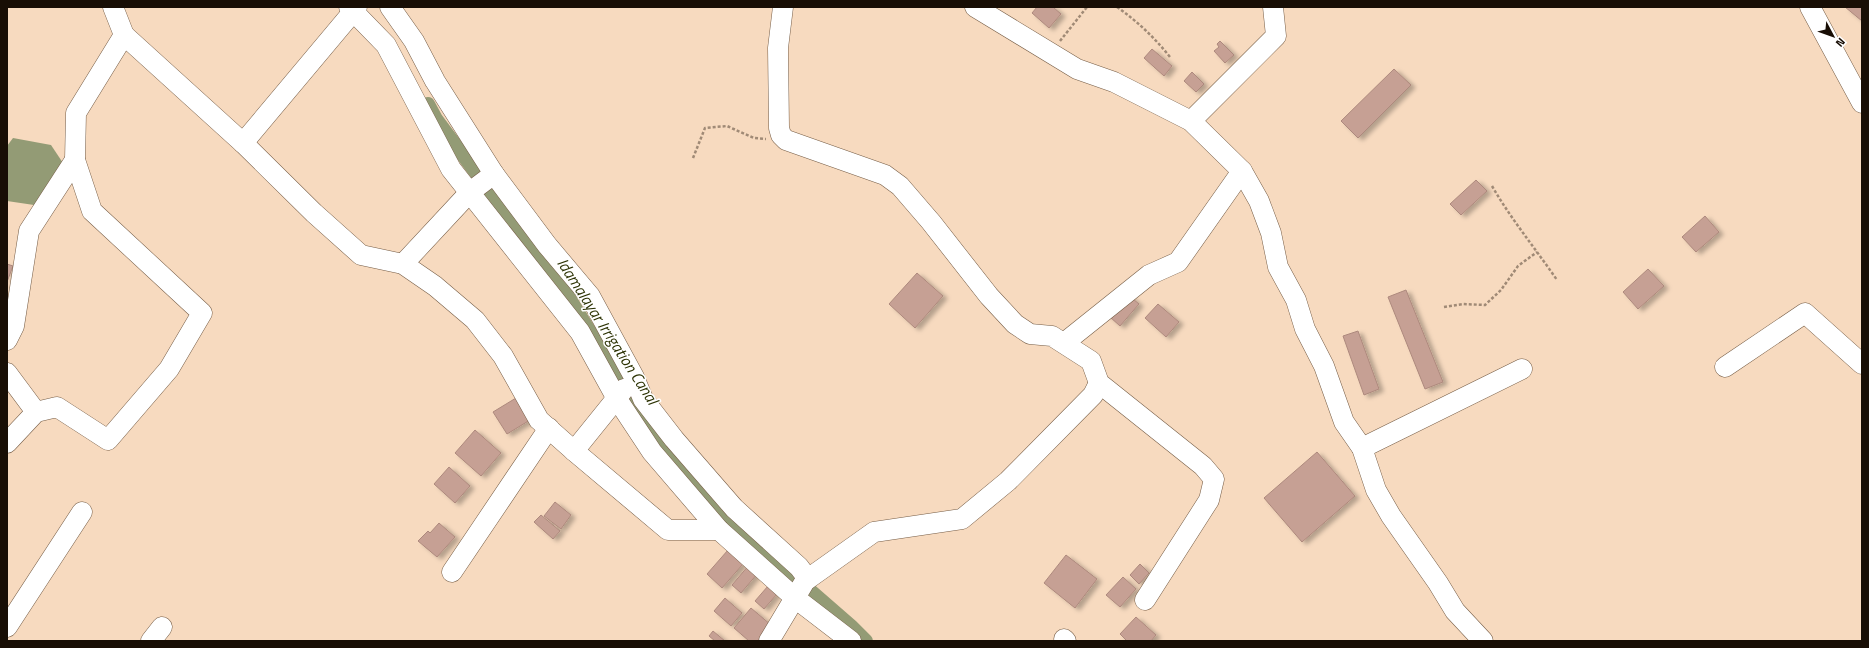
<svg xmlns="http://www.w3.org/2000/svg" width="1869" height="648" font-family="'Titillium Web',sans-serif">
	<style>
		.water { fill: #939b75 }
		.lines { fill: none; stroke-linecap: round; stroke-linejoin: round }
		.canal { stroke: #939b75; stroke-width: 14 }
		.building { fill: #c6a094; stroke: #ad897d; filter: url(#shadow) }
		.minor-casing { stroke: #765d46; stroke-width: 21 }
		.path { stroke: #a08a76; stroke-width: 2.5; stroke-dasharray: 3 2; stroke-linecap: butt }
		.minor { stroke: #fff; stroke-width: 20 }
		.labels { text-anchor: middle; stroke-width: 3; stroke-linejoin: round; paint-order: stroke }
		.water-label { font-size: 16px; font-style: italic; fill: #2c3203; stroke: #fff }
	</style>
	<defs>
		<filter id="shadow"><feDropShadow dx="4.5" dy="2.5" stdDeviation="2" flood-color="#0004"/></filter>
	</defs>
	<rect width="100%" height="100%" fill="#f7dabf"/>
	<polygon class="water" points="13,138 51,145 63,163 34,205 7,201 7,146"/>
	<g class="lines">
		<polyline class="canal" points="428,104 436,119 568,296 635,406 711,504 851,626 866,641"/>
	</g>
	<g class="building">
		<polygon points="1037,7 1053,7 1061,14 1049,28 1032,13"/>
		<polygon points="1845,7 1862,7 1862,21"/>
		<polygon points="1220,41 1234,55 1225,63 1214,51 1219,47 1217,44"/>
		<polygon points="1152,49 1172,66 1164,76 1144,58"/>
		<polygon points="1394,69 1411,85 1358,138 1341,121"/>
		<polygon points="1192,72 1204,84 1196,92 1184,81"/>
		<polygon points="1476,180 1487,191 1461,215 1450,204"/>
		<polygon points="1705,216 1719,232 1696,252 1682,237"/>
		<polygon points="7,264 13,266 7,282"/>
		<polygon points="1648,269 1664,286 1638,309 1623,292"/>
		<polygon points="917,273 943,296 915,328 889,304"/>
		<polygon points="1119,287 1139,304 1120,326 1100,308"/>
		<polygon points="1406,290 1443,382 1425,389 1388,297"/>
		<polygon points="1158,304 1179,322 1166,337 1145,318"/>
		<polygon points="1358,331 1379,389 1364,395 1343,336"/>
		<polygon points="516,398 530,420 507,434 493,412"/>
		<polygon points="475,430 501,453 481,476 455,453"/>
		<polygon points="1317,452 1355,496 1302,542 1264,498"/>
		<polygon points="449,467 470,486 455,503 434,484"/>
		<polygon points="555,502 571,515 561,529 544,516"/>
		<polygon points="541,515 560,531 553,539 534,522"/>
		<polygon points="439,523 455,537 437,557 418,541 428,531 430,533"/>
		<polygon points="728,550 743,564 722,588 707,574"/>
		<polygon points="1066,555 1097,579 1075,608 1044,583"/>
		<polygon points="1140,564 1149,573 1139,584 1130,575"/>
		<polygon points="749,565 758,573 741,593 732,585"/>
		<polygon points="1123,577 1136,589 1120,607 1106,595"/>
		<polygon points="768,586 777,594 764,609 755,601"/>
		<polygon points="725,598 742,613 731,626 714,611"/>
		<polygon points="751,608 771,625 758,641 749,641 734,628"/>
		<polygon points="1136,617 1156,635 1151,641 1127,641 1120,634"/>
		<polygon points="713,631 725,641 715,641 709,636"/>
	</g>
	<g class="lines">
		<defs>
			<g id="minor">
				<polyline points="113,7 124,35"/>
				<polyline points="349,7 386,45 451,169 580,332 617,399 652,452 719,530 795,598 851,641"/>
				<polyline points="390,7 414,41 435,81 494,174 547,245 590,296 634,377 643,399 674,439 734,508 799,567 805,575 805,581"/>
				<polyline points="783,7 778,48 779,128 781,135 786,140 885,175 900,186 931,222 989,296 1015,324 1030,334 1052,336 1091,361 1099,383 1203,466 1214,479 1209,500 1145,600"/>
				<polyline points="975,7 1077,69 1114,82 1191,121 1242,171 1259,201 1271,233 1278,267 1296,300 1305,329 1324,366 1344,422 1362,448 1376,490 1391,516 1438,583 1455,611 1483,641"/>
				<polyline points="1810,7 1862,103"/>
				<polyline points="1191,121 1276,36 1273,7"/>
				<polyline points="243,143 314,213 361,255 403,264 435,286 475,320 503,356 539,420 574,451 624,389"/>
				<polyline points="403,264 470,192 494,174"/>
				<polyline points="7,340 14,326 29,231 75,160"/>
				<polyline points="1064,343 1149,275 1178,262 1242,171"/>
				<polyline points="1725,367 1805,313 1862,364"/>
				<polyline points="7,373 36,412"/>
				<polyline points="7,443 36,412 57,407 108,440 169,369 202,313 92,211 75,160 76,113 124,35 243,143 357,7"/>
				<polyline points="1362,448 1522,369"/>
				<polyline points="574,451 668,530 719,530"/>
				<polyline points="452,572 549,428"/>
				<polyline points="7,627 82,512"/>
				<polyline points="1064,639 1066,641"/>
				<polyline points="151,641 162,627"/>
				<polyline points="769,641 805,581 874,532 962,519 1008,481 1093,395 1099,383"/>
			</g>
		</defs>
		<use href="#minor" class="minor-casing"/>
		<g class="path">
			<path d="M1117 7C1138 22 1154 37 1170 57"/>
			<polyline points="1060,41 1087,7"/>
			<polyline points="693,158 705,128 727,126 754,138 766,139"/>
			<path d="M1492 186C1511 219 1535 248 1557 280"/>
			<polyline points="1444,307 1463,304 1485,305 1501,290 1518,266 1537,252"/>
		</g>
		<use href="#minor" class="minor"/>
	</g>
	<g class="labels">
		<g class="water-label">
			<text transform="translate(608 331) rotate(57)" y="6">Idamalayar Irrigation Canal</text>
		</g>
	</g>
	<rect width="1869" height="648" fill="none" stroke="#180e05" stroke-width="16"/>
	<g transform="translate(1833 36) rotate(131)" stroke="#ffffff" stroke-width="3" paint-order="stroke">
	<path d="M0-3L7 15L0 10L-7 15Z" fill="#180e05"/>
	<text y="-6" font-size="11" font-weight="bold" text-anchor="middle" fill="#180e05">N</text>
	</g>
</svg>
